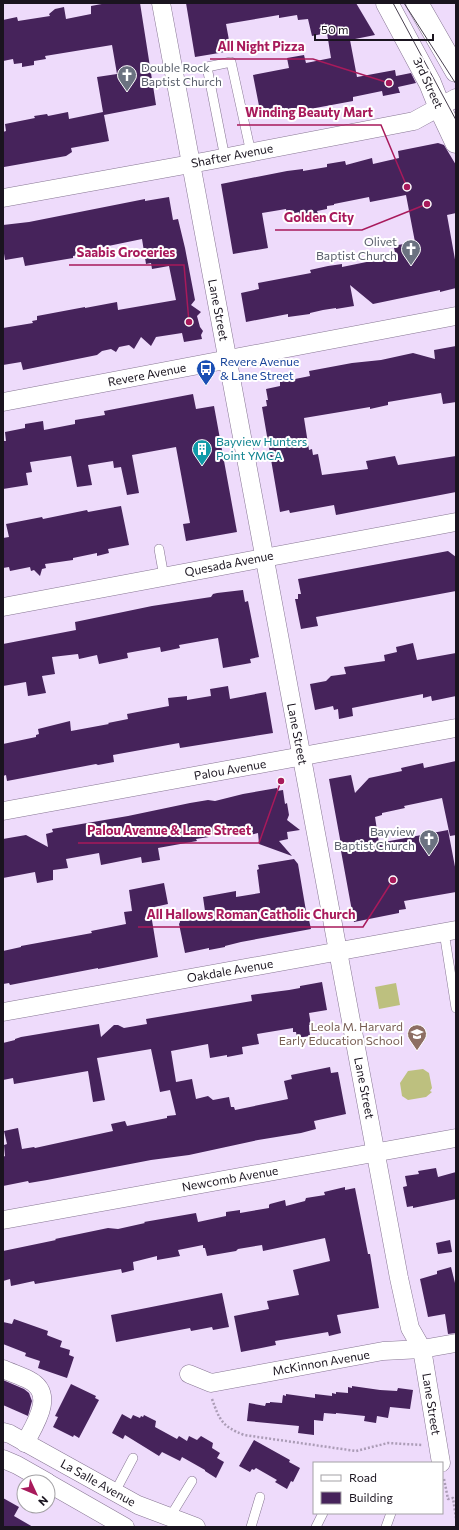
<svg xmlns="http://www.w3.org/2000/svg" width="459" height="1530" font-family="Commissioner,sans-serif">
	<style>
		.green { fill: #bdc07f }
		.building { fill: #46235b }
		.lines { fill: none; stroke-linecap: round; stroke-linejoin: round }
		.service-casing { stroke: #877693; stroke-width: 10 }
		.minor-casing { stroke: #877693; stroke-width: 19 }
		.primary-casing { stroke: #877693; stroke-width: 23 }
		.path { stroke: #ab9cb6; stroke-width: 2.5; stroke-dasharray: 2 2; stroke-linecap: butt }
		.service { stroke: #fff; stroke-width: 9 }
		.minor { stroke: #fff; stroke-width: 18 }
		.primary { stroke: #fff; stroke-width: 22 }
		.tram { stroke: #4a4151; stroke-width: 1 }
		.labels { text-anchor: middle; stroke-width: 4; stroke-linejoin: round; paint-order: stroke }
		.worship-label { font-size: 12px; fill: #5b616d; stroke: #fff; text-anchor: end }
		.street-label { font-size: 12px; fill: #1a141f; stroke: #fff }
		.transit-label { font-size: 12px; fill: #164399; stroke: #fff; text-anchor: start }
		.culture-label { font-size: 12px; fill: #0d838f; stroke: #fff; text-anchor: start }
		.education-label { font-size: 12px; fill: #785e54; stroke: #fff; text-anchor: end }
		.leader { fill: none; stroke: #a81a5b; stroke-width: 1.5 }
		.callout-dot { fill: #a81a5b; stroke: #fff; stroke-width: 1.5 }
		.callout-label { font-size: 13px; text-anchor: middle; font-weight: bold; fill: #a81a5b; stroke: #fff; stroke-width: 4; stroke-linejoin: round; paint-order: stroke }
	</style>
	<rect width="100%" height="100%" fill="#eedbfb"/>
	<g class="green">
		<polygon points="396,983 400,1005 379,1009 375,987"/>
		<polygon points="423,1069 429,1073 432,1088 430,1091 432,1092 426,1097 408,1100 402,1096 400,1083 408,1071"/>
	</g>
	<g class="building">
		<polygon points="107,3 140,3 156,105 104,115 109,141 71,148 72,152 66,156 4,167 3,159 3,132 6,131 5,124 35,118 34,116 47,114 48,116 68,112 69,119 103,112 97,77 117,74 112,45 45,56 46,59 34,61 34,65 22,67 22,63 14,64 13,59 3,61 3,20 17,17 18,21 50,16 49,14 55,9 64,7 66,19 91,14 91,6"/>
		<polygon points="186,3 356,3 375,35 350,40 357,77 395,70 396,76 411,73 416,83 398,87 400,93 398,93 383,96 382,91 353,97 353,101 310,109 297,113 279,117 279,115 270,117 269,114 261,116 253,75 289,68 287,58 304,55 306,63 331,58 327,33 312,36 308,19 298,20 297,15 279,18 279,15 226,24 231,51 195,57"/>
		<polygon points="438,143 444,145 456,165 456,213 447,215 456,265 456,288 440,292 440,290 373,304 350,285 354,306 336,309 336,308 323,310 310,313 310,314 288,317 288,314 246,322 241,293 259,289 258,283 311,273 310,270 328,266 342,264 342,267 396,256 394,248 398,245 415,242 406,195 370,202 369,197 334,204 334,205 327,206 327,209 317,211 318,214 300,217 299,212 287,215 286,209 262,213 268,248 233,254 221,184 287,171 303,169 303,171 327,167 327,164 345,161 346,165 372,158 373,164 399,158 398,151"/>
		<polygon points="169,197 173,220 178,219 185,248 195,300 191,305 201,312 197,316 200,327 203,331 201,335 202,339 184,342 182,333 156,337 151,346 141,337 134,349 129,345 119,347 116,352 111,349 102,351 97,355 23,370 21,362 3,365 3,328 33,323 32,321 37,320 37,316 85,307 85,308 117,302 118,310 176,300 169,266 152,269 151,263 146,264 142,239 89,250 89,253 73,256 73,258 25,266 23,257 5,260 3,247 3,225 29,222 145,199 145,201"/>
		<polygon points="456,346 456,402 443,404 441,393 388,402 388,405 370,409 370,407 304,418 309,450 312,449 313,455 318,454 322,475 368,469 366,461 395,456 398,465 456,456 456,492 336,515 334,505 290,513 289,510 280,512 262,407 267,406 266,400 268,400 266,389 280,386 280,382 310,376 309,371 352,363 381,360 413,353 435,359 434,350"/>
		<polygon points="193,394 196,409 214,406 237,532 186,541 183,524 190,523 176,447 132,455 139,493 127,495 121,467 114,468 113,461 88,465 92,485 77,487 71,456 30,462 32,472 26,473 28,485 3,489 3,441 6,441 5,432 25,428 25,424 43,421 44,430 75,424 75,420 105,415 104,411"/>
		<polygon points="121,506 129,545 108,549 109,553 97,556 97,553 73,558 73,560 45,564 46,568 42,569 40,576 34,570 31,571 30,567 10,571 9,567 3,568 3,538 9,537 6,524 42,517 43,519 87,510 88,512"/>
		<polygon points="448,551 456,557 456,591 316,617 318,626 301,629 295,599 298,599 298,594 301,594 298,579"/>
		<polygon points="243,590 245,602 248,601 259,657 250,659 251,663 223,668 218,638 179,645 180,648 161,652 160,647 127,653 128,658 99,664 97,655 79,659 78,654 52,657 55,674 42,676 46,693 28,696 26,682 3,686 3,644 76,630 75,622 152,606 211,597 213,594 217,593"/>
		<polygon points="413,643 417,660 456,653 456,696 432,701 431,696 423,698 423,694 387,701 352,708 353,716 339,719 338,709 334,710 333,706 315,710 310,684 326,681 331,676 346,674 344,667 385,661 384,655 397,652 396,647"/>
		<polygon points="228,686 230,699 266,692 273,733 180,748 179,743 113,755 114,762 98,765 96,764 7,781 6,775 3,776 3,744 36,737 36,735 39,734 38,729 70,721 71,731 109,724 108,723 128,719 127,714 169,706 168,698 187,696 187,700 211,696 210,689"/>
		<polygon points="456,761 456,835 450,836 442,798 404,806 405,808 382,813 382,815 375,817 379,843 448,830 456,872 456,892 404,901 406,909 399,910 399,913 354,922 341,851 342,850 329,779 351,775 355,793 369,778 402,771 401,768 423,763 424,768"/>
		<polygon points="277,788 277,791 283,790 285,804 287,803 289,815 287,820 300,830 287,832 288,839 279,841 292,856 259,844 258,833 250,835 249,830 235,833 235,831 209,835 209,837 196,839 197,841 158,848 160,860 142,863 141,857 101,865 99,853 66,859 68,868 53,870 53,880 37,883 35,872 3,878 3,839 26,835 48,847 46,834 53,832 52,829 128,816 190,803 208,800 215,801 243,794"/>
		<polygon points="294,859 298,864 306,911 307,911 311,929 241,942 225,946 225,947 209,950 209,948 185,953 179,924 180,922 179,917 205,911 203,897 236,891 236,897 260,893 257,870 259,869 258,865"/>
		<polygon points="164,883 168,904 150,908 158,957 98,969 98,968 10,985 9,983 3,984 3,951 21,947 21,946 92,933 91,931 126,924 124,912 132,911 129,890"/>
		<polygon points="322,982 327,1010 309,1013 311,1025 309,1025 310,1036 297,1038 296,1032 293,1032 293,1028 257,1034 259,1044 242,1047 243,1054 227,1057 227,1055 210,1058 208,1044 171,1051 176,1082 192,1079 196,1099 208,1096 213,1100 229,1097 231,1107 234,1107 235,1110 288,1099 284,1081 292,1079 291,1075 330,1067 331,1073 338,1072 346,1114 314,1121 316,1129 301,1133 258,1140 189,1155 151,1160 47,1180 29,1183 28,1181 3,1186 3,1157 5,1156 4,1145 7,1144 4,1131 18,1128 22,1149 34,1147 35,1148 113,1131 111,1124 125,1121 127,1126 167,1118 167,1116 176,1115 170,1090 160,1092 151,1049 97,1058 105,1100 93,1102 88,1071 14,1084 13,1078 3,1080 3,1043 15,1040 15,1039 21,1037 99,1024 101,1037 114,1025 118,1025 124,1028 147,1024 146,1019 252,1001 251,995 289,990 300,988 300,986"/>
		<polygon points="436,1168 438,1177 456,1172 456,1199 413,1208 413,1206 407,1207 403,1187 407,1186 405,1176 419,1174 418,1171"/>
		<polygon points="345,1187 345,1190 355,1188 368,1254 370,1254 379,1308 337,1315 341,1333 329,1336 328,1332 275,1341 276,1345 241,1352 234,1316 269,1309 267,1301 299,1295 293,1270 330,1261 325,1238 263,1251 262,1245 238,1249 236,1251 207,1256 205,1248 203,1248 203,1245 178,1250 180,1256 157,1260 157,1256 133,1262 134,1270 122,1273 121,1269 35,1284 34,1281 11,1286 10,1279 3,1281 3,1251 56,1240 55,1239 108,1228 118,1229 145,1223 144,1222 196,1213 198,1222 226,1216 226,1212 240,1210 240,1213 269,1208 269,1205 270,1204 285,1200 286,1206 305,1201 306,1198 325,1195 324,1192"/>
		<polygon points="450,1240 452,1252 438,1254 436,1243"/>
		<polygon points="451,1267 455,1283 456,1283 456,1333 448,1334 445,1314 428,1317 420,1279 437,1274 437,1271"/>
		<polygon points="222,1293 229,1327 213,1330 212,1327 191,1331 190,1328 116,1342 111,1315"/>
		<polygon points="14,1319 48,1331 47,1335 49,1336 62,1341 60,1347 70,1350 69,1355 74,1357 67,1378 38,1368 40,1361 25,1356 26,1353 3,1344 3,1322 12,1324"/>
		<polygon points="3,1380 24,1389 29,1393 32,1401 28,1416 3,1405"/>
		<polygon points="71,1384 96,1396 95,1398 99,1400 79,1438 74,1435 73,1437 53,1427 58,1417 55,1416"/>
		<polygon points="352,1386 380,1390 397,1391 398,1388 413,1390 410,1409 390,1407 388,1418 377,1416 376,1423 364,1421 365,1416 336,1413 336,1414 324,1413 323,1421 314,1420 314,1435 298,1433 299,1426 247,1421 249,1403 265,1406 266,1403 270,1403 270,1402 282,1403 283,1395 286,1396 286,1394 315,1398 315,1394 332,1396 332,1393 336,1394 336,1392 348,1393 348,1387 352,1388"/>
		<polygon points="122,1414 131,1419 133,1415 140,1418 141,1416 143,1417 144,1415 156,1421 155,1427 177,1439 179,1436 187,1441 189,1436 197,1440 201,1436 213,1443 212,1448 220,1453 217,1458 224,1462 216,1478 205,1471 205,1470 182,1457 180,1461 162,1452 159,1456 125,1435 123,1439 112,1433"/>
		<polygon points="254,1440 290,1460 289,1462 300,1468 293,1482 291,1481 287,1489 275,1482 277,1480 256,1468 254,1470 252,1469 250,1472 239,1466"/>
		<polygon points="3,1498 19,1507 14,1516 33,1527 3,1527"/>
	</g>
	<g class="lines">
		<defs>
			<g id="service">
				<polyline points="225,158 207,67 231,62 251,153"/>
				<polyline points="159,549 164,577"/>
				<polyline points="444,932 456,1008"/>
				<polyline points="115,1492 133,1458"/>
				<polyline points="170,1517 192,1481"/>
				<polyline points="251,1527 260,1497"/>
				<polyline points="316,1527 323,1513"/>
				<polyline points="386,1527 391,1513"/>
			</g>
			<g id="minor">
				<polyline points="161,3 399,1278 410,1328 422,1349 441,1463"/>
				<polyline points="3,198 207,161 414,121 456,98"/>
				<polyline points="3,402 456,316"/>
				<polyline points="3,607 456,522"/>
				<polyline points="3,811 456,728"/>
				<polyline points="3,1012 456,930"/>
				<polyline points="3,1220 456,1138"/>
				<path d="M3 1369C12 1373 21 1376 29 1380 56 1394 35 1424 25 1443"/>
				<polyline points="189,1374 211,1383 383,1351 422,1349 456,1343"/>
				<polyline points="3,1432 10,1434 138,1505 196,1527"/>
				<polyline points="3,1459 17,1465 47,1482"/>
				<polyline points="48,1483 125,1527"/>
			</g>
			<g id="primary">
				<polyline points="387,3 430,83 440,108 456,142"/>
				<polyline points="417,3 456,71"/>
			</g>
		</defs>
		<use href="#service" class="service-casing"/>
		<use href="#minor" class="minor-casing"/>
		<use href="#primary" class="primary-casing"/>
		<g class="path">
			<path d="M212 1399C220 1421 222 1426 244 1435L356 1451 388 1443 422 1445"/>
			<polyline points="444,1479 448,1499 453,1498 456,1518"/>
		</g>
		<use href="#service" class="service"/>
		<use href="#minor" class="minor"/>
		<use href="#primary" class="primary"/>
		<g class="tram">
			<polyline points="393,3 456,120"/>
			<polyline points="404,3 456,84"/>
		</g>
	</g>
	<defs>
		<symbol id="church-pin" viewBox="-11 -11 22 30"><path d="M0 17L-7.5 6A9.5 9.5 0 1 1 7.5 6Z" fill="#6b7280" stroke="#fff"/><path d="M-1.2-6h2.4v3.5h3.3v2.4h-3.3V6h-2.4V-.1h-3.3v-2.4h3.3Z" fill="#fff"/></symbol>
		<symbol id="bus-pin" viewBox="-11 -11 22 30"><path d="M0 17L-7.5 6A9.5 9.5 0 1 1 7.5 6Z" fill="#1a4fb4" stroke="#fff"/><path d="M-5-6H5V4H4V6H2V4H-2V6H-4V4H-5ZM-3.5-4V0h7V-4ZM-3.5 1.2v1.5H-2V1.2ZM2 1.2v1.5H3.5V1.2Z" fill="#fff"/></symbol>
		<symbol id="building-pin" viewBox="-11 -11 22 30"><path d="M0 17L-7.5 6A9.5 9.5 0 1 1 7.5 6Z" fill="#0f9aa8" stroke="#fff"/><path d="M-4-6H4V6H1V3H-1V6H-4ZM-2.5-4.3h1.7v1.8h-1.7ZM.8-4.3h1.7v1.8H.8ZM-2.5-1h1.7V.8h-1.7ZM.8-1h1.7V.8H.8Z" fill="#fff"/></symbol>
		<symbol id="school-pin" viewBox="-11 -11 22 30"><path d="M0 17L-7.5 6A9.5 9.5 0 1 1 7.5 6Z" fill="#8d6e63" stroke="#fff"/><path d="M0-5L7-2L0 1L-7-2ZM-4 1L0 2.5L4 1V4Q0 6-4 4Z" fill="#fff"/></symbol>
	</defs>
	<g fill-rule="evenodd">
		<use href="#church-pin" x="116" y="64" width="22" height="30"/>
		<use href="#church-pin" x="400" y="238" width="22" height="30"/>
		<use href="#bus-pin" x="195" y="358" width="22" height="30"/>
		<use href="#building-pin" x="191" y="438" width="22" height="30"/>
		<use href="#church-pin" x="418" y="828" width="22" height="30"/>
		<use href="#school-pin" x="406" y="1023" width="22" height="30"/>
	</g>
	<g class="labels">
		<g class="worship-label">
			<text x="141" y="72" text-anchor="start">Double Rock<tspan x="141" dy="14">Baptist Church</tspan></text>
			<text x="397" y="246">Olivet<tspan x="397" dy="14">Baptist Church</tspan></text>
			<text x="415" y="836">Bayview<tspan x="415" dy="14">Baptist Church</tspan></text>
		</g>
		<g class="street-label">
			<text transform="translate(428 83) rotate(65)" y="4">3rd Street</text>
			<text transform="translate(232 156) rotate(-11)" y="4">Shafter Avenue</text>
			<text transform="translate(218 310) rotate(79)" y="4">Lane Street</text>
			<text transform="translate(147 375) rotate(-11)" y="4">Revere Avenue</text>
			<text transform="translate(229 564) rotate(-11)" y="4">Quesada Avenue</text>
			<text transform="translate(297 734) rotate(79)" y="4">Lane Street</text>
			<text transform="translate(230 770) rotate(-10)" y="4">Palou Avenue</text>
			<text transform="translate(230 971) rotate(-10)" y="4">Oakdale Avenue</text>
			<text transform="translate(364 1088) rotate(79)" y="4">Lane Street</text>
			<text transform="translate(230 1179) rotate(-10)" y="4">Newcomb Avenue</text>
			<text transform="translate(321 1363) rotate(-10)" y="4">McKinnon Avenue</text>
			<text transform="translate(431 1404) rotate(81)" y="4">Lane Street</text>
			<text transform="translate(98 1483) rotate(29)" y="4">La Salle Avenue</text>
		</g>
		<g class="transit-label">
			<text x="220" y="366">Revere Avenue<tspan x="220" dy="14">&amp; Lane Street</tspan></text>
		</g>
		<g class="culture-label">
			<text x="216" y="446">Bayview Hunters<tspan x="216" dy="14">Point YMCA</tspan></text>
		</g>
		<g class="education-label">
			<text x="403" y="1031">Leola M. Harvard<tspan x="403" dy="14">Early Education School</tspan></text>
		</g>
	</g>
	<path class="leader" d="M389 83L313 59H210M407 187L381 125H237M427 204L362 230H275M189 322L184 265H69M281 781L259 843H78M393 880L363 927H138"/>
	<g class="callout-dot">
		<circle cx="389" cy="83" r="4"/>
		<circle cx="407" cy="187" r="4"/>
		<circle cx="427" cy="204" r="4"/>
		<circle cx="189" cy="322" r="4"/>
		<circle cx="281" cy="781" r="4"/>
		<circle cx="393" cy="880" r="4"/>
	</g>
	<g class="callout-label">
		<text x="261" y="51">All Night Pizza</text>
		<text x="309" y="117">Winding Beauty Mart</text>
		<text x="319" y="222">Golden City</text>
		<text x="126" y="257">Saabis Groceries</text>
		<text x="169" y="835">Palou Avenue &amp; Lane Street</text>
		<text x="251" y="919">All Hallows Roman Catholic Church</text>
	</g>
	<rect width="459" height="1530" fill="none" stroke="#1a141f" stroke-width="8"/>
	<rect x="313" y="1462" width="130" height="52" fill="#ffffff" stroke="#a3a1a5"/>
	<rect x="321" y="1475" width="20" height="6" fill="#ffffff" stroke="#a3a1a5"/>
	<text x="349" y="1482" font-size="12" fill="#1a141f">Road</text>
	<rect x="321" y="1492" width="20" height="12" fill="#46235b" stroke="#a3a1a5"/>
	<text x="349" y="1502" font-size="12" fill="#1a141f">Building</text>
	<g transform="translate(36 1494) rotate(134)"><circle r="19" fill="#ffffff" stroke="#a3a1a5"/>
	<path d="M0-3L7 15L0 10L-7 15Z" fill="#a81a5b"/>
	<text y="-6" font-size="11" font-weight="bold" text-anchor="middle" fill="#1a141f">N</text>
	</g>
	<path d="M315 34v6h118v-6" fill="none" stroke="#1a141f" stroke-width="2"/>
	<text x="321" y="34" font-size="12" fill="#1a141f" stroke="#ffffff" stroke-width="3" paint-order="stroke">50 m</text>
</svg>
